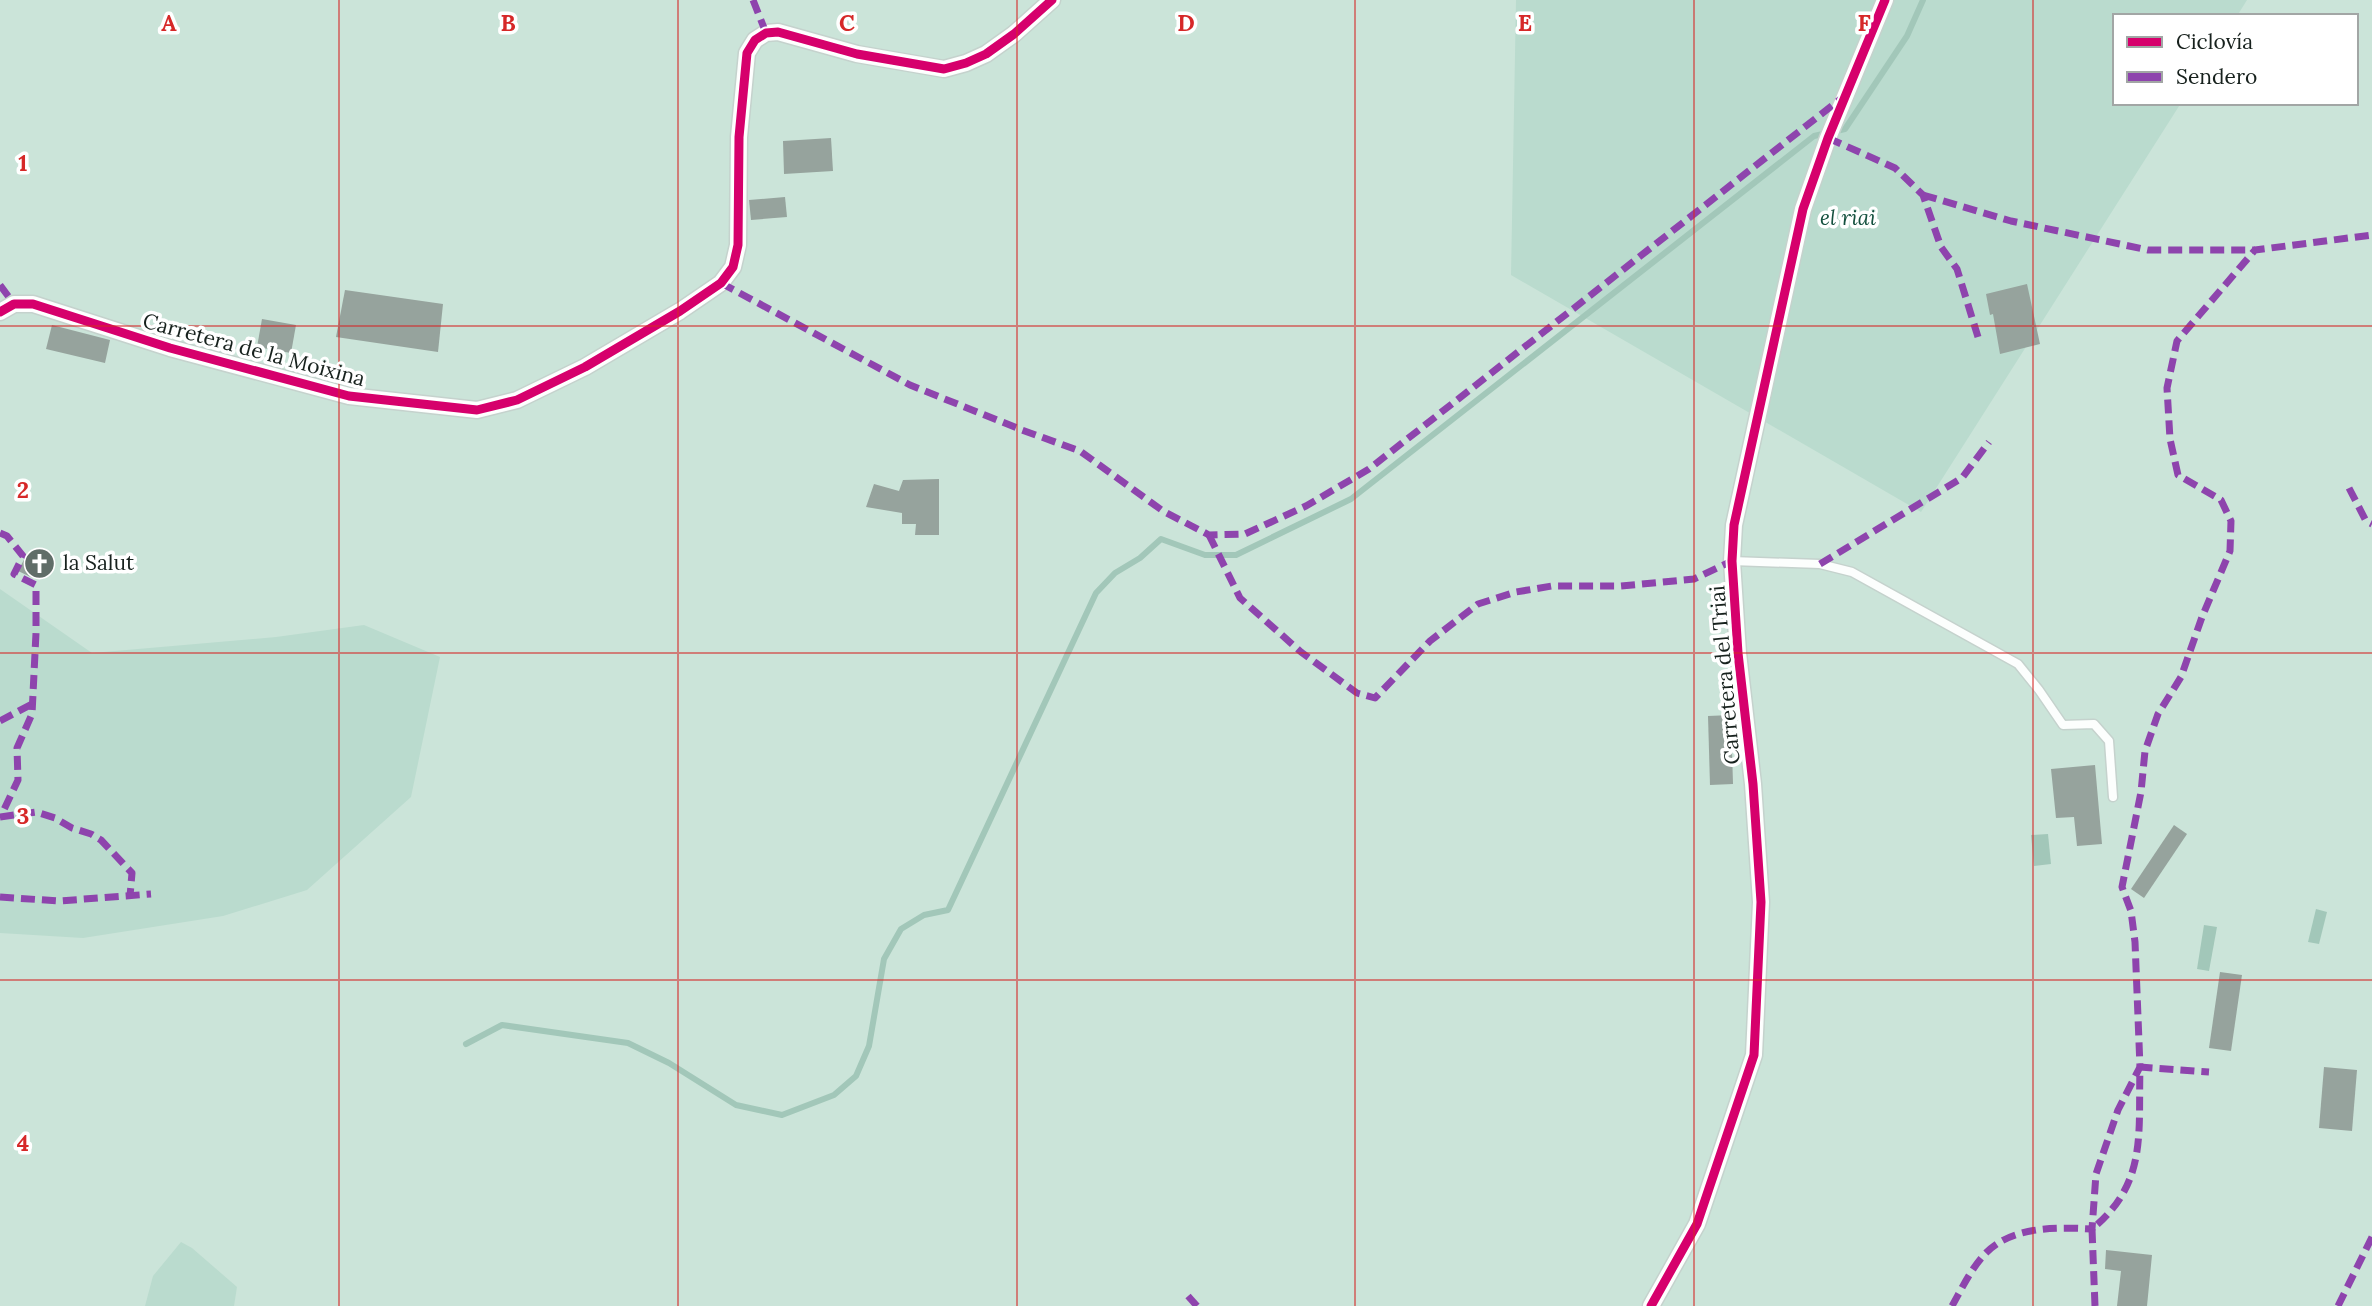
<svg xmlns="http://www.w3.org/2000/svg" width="2372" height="1306" font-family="Lora,serif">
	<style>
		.green { fill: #cbe4d9; fill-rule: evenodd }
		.forest { fill: #badbce }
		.water { fill: #a2c7b9 }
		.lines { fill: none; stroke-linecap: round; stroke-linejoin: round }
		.stream { stroke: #a2c7b9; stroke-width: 6 }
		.building { fill: #96a39d }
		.lane-casing { stroke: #c5d2cd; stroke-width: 11 }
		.street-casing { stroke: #c5d2cd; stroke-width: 19 }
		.lane { stroke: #fcfefd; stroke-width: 8 }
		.street { stroke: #fcfefd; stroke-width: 16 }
		.quiet { stroke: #8e44ad; stroke-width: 7; stroke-dasharray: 14 7; stroke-linecap: butt }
		.cycleway-casing { stroke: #fff; stroke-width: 13 }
		.cycleway { stroke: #d6006c; stroke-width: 9 }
		.grid { fill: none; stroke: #d62828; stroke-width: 2; stroke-opacity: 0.55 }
		.labels { text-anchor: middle; stroke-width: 7; stroke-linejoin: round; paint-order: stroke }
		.park-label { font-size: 21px; font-style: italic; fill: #14503e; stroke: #fff }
		.street-label { font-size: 21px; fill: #17211d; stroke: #fff }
		.poi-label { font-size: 21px; fill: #17211d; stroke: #fff; text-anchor: start }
		.grid-label { font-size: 23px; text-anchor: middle; font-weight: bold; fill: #d62828; stroke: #fff; stroke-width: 7; stroke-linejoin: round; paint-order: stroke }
	</style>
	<rect width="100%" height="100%" fill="#e8f9f2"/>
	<path class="green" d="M0 0H2372V1306H0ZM2115 16H2356V103H2115Z"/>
	<g class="forest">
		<polygon points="1516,0 2247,0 2237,16 2115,16 2115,103 2181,103 1921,512 1511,275"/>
		<polygon points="0,589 92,653 276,637 364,625 440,657 411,797 307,890 223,916 83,938 0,933"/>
		<polygon points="181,1242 192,1248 237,1287 234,1306 145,1306 153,1276"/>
	</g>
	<g class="water">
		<polygon points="2048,834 2051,864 2034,866 2031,835"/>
		<polygon points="2316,909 2327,912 2319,944 2308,942"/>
		<polygon points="2204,925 2217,927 2209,971 2197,969"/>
	</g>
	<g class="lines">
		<polyline class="stream" points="466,1044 502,1025 628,1043 669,1063 736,1105 782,1115 834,1095 856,1076 869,1046 884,959 901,929 924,915 948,910 1096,593 1115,573 1140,558 1161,539 1205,555 1236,555 1351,499 1814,136 1845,129 1907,36 1923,0"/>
	</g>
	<g class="building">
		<polygon points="831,138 833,171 784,174 783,141"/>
		<polygon points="785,197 787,217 751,220 749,200"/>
		<polygon points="2027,284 2040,344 2000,354 1993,314 1990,315 1986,294"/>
		<polygon points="345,290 443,304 438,352 336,337"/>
		<polygon points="262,319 296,325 291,353 257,347"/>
		<polygon points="52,325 110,340 105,363 46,349"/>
		<polygon points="939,479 939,535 915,535 916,524 902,524 902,513 866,507 874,484 899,491 903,480"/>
		<polygon points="33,549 46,554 33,578 18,571 27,554"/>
		<polygon points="1731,715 1733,784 1710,785 1708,716"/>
		<polygon points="2095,765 2102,844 2077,846 2074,817 2056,818 2051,769"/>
		<polygon points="2174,825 2187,834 2144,898 2131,889"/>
		<polygon points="2220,972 2242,975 2231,1051 2209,1048"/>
		<polygon points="2324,1067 2357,1070 2352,1131 2319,1128"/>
		<polygon points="2106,1250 2152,1255 2147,1306 2117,1306 2121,1271 2105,1269"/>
	</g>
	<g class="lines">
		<defs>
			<polyline id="lane" points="1732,561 1820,564 1852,572 2018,664 2039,690 2063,725 2094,724 2109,741 2113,797"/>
			<g id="street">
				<polyline points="0,312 14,304 33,304 170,348 349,396 477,410 517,400 585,367 680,311 721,283 733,267 738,245 739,137 747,53 755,40 766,33 778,32 857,54 944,69 966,63 986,54 1014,34 1052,0"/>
				<polyline points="1651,1306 1697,1224 1754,1055 1761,902 1753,784 1738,653 1732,561 1734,525 1803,209 1828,138 1885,0"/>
			</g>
		</defs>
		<use href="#lane" class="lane-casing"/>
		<use href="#street" class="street-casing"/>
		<use href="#lane" class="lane"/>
		<use href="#street" class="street"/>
		<g class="quiet">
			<polyline points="753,0 766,33"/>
			<polyline points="1828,138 1895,168 1923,195 1941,247 1957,269 1978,337"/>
			<polyline points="1923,195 2011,221 2148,250 2255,250"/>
			<polyline points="721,283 910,385 1022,430 1080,451 1163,511 1209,535 1245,534 1306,506 1369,469 1843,97"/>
			<polyline points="0,285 14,304"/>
			<polyline points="2349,488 2366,521 2372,524"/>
			<polyline points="0,533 7,536 23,556 14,574 36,585 36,633 32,714 17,748 18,780 0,818"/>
			<polyline points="1209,535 1240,598 1301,652 1357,693 1375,698 1430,641 1478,604 1516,592 1552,586 1621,586 1694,579 1732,561"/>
			<polyline points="1820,564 1962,478 1989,442"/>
			<polyline points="0,721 32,704"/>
			<polyline points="0,817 36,812 55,818 72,828 91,834 101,840 132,873 130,896"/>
			<polyline points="0,897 59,901 151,894"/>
			<polyline points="1188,1296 1197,1306"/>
			<path d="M1952 1306C1961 1290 1971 1269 1984 1255 2010 1226 2056 1227 2092 1229L2096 1174 2118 1110 2140 1067 2135 942 2131 911 2122 887 2141 792 2145 751 2158 714 2181 677 2202 617 2230 551 2231 521 2221 500 2178 475 2170 439 2167 388 2177 341 2255 250 2372 235"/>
			<path d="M2095 1306 2092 1229C2148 1183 2138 1133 2140 1067L2209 1072"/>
			<polyline points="2338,1306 2372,1237"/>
		</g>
		<defs>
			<g id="cycleway">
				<polyline points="0,312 14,304 33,304 170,348 349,396 477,410 517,400 585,367 680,311 721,283 733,267 738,245 739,137 747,53 755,40 766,33 778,32 857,54 944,69 966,63 986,54 1014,34 1052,0"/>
				<polyline points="1651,1306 1697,1224 1754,1055 1761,902 1753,784 1738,653 1732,561 1734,525 1803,209 1828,138 1885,0"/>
			</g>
		</defs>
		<use href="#cycleway" class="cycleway-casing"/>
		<use href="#cycleway" class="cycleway"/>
	</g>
	<path class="grid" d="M339 0V1306M678 0V1306M1017 0V1306M1355 0V1306M1694 0V1306M2033 0V1306M0 326H2372M0 653H2372M0 980H2372"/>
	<defs>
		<symbol id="church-disc" viewBox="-11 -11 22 22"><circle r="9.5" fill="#606d68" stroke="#fff"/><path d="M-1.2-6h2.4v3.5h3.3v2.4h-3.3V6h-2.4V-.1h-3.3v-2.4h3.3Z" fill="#fff"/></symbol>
	</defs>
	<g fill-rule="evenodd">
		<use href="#church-disc" x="22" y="546" width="35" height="35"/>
	</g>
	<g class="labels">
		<g class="park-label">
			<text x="1848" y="225">el riai</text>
		</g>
		<g class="street-label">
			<text transform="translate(254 350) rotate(15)" y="7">Carretera de la Moixina</text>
			<text transform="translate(1725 675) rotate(-95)" y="7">Carretera del Triai</text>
		</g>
		<g class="poi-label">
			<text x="63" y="570">la Salut</text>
		</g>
	</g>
	<g class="grid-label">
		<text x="169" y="31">A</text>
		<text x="508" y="31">B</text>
		<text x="847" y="31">C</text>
		<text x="1186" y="31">D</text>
		<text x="1525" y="31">E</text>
		<text x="1864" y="31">F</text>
		<text x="23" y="171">1</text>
		<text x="23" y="498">2</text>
		<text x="23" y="824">3</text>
		<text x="23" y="1151">4</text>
	</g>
	<rect x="2113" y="14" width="245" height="91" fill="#ffffff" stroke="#a2a6a5" stroke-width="2"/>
	<rect x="2127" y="37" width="35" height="10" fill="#d6006c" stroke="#a2a6a5" stroke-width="2"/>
	<text x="2176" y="49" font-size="21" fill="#17211d">Ciclovía</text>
	<rect x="2127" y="72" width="35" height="10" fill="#8e44ad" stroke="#a2a6a5" stroke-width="2"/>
	<text x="2176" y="84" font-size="21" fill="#17211d">Sendero</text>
</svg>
